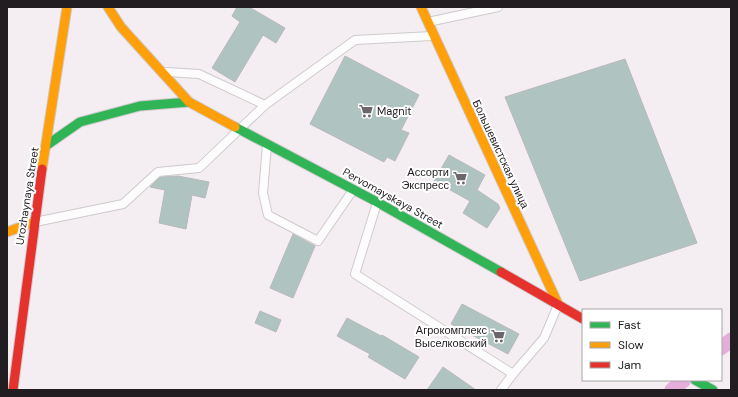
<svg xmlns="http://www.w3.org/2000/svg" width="738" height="397" font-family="'DM Sans',sans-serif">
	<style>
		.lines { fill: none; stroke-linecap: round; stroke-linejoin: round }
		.canal { stroke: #e5aeda; stroke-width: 15 }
		.building { fill: #afc4c0; stroke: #b9b9ba }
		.lane-casing { stroke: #cfcacd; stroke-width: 10 }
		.fast-casing { stroke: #cfcacd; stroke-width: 11 }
		.slow-casing { stroke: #cfcacd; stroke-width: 11 }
		.jam-casing { stroke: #cfcacd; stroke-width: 11 }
		.lane { stroke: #fdfcfd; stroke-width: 8 }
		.fast { stroke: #30b455; stroke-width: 9 }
		.slow { stroke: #ff9f0a; stroke-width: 9 }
		.jam { stroke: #e5322d; stroke-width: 9 }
		.labels { text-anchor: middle; stroke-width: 4; stroke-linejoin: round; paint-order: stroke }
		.poi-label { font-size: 11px; fill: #211d20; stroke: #fff; text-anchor: end }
		.street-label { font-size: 11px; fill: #211d20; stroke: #fff }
	</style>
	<rect width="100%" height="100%" fill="#f4eef2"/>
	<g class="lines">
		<g class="canal">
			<polyline points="721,348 731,340"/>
			<polyline points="672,390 684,380"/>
		</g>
	</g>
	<g class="building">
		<polygon points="237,7 249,7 285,28 276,43 263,35 235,82 212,68 240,22 232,16"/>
		<polygon points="345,56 419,95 401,130 409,133 395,161 387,157 384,162 310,124"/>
		<polygon points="625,59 697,243 580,281 505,97"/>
		<polygon points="449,155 485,175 477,190 498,204 500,208 487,228 463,213 470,201 434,181"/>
		<polygon points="178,176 209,182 205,198 192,195 186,229 159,223 165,190 150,187 160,177"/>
		<polygon points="293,234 315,246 293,298 270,288"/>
		<polygon points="462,304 519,334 508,354 451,324"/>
		<polygon points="260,311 281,320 276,332 255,323"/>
		<polygon points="347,318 381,336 382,335 419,357 405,379 368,357 370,354 337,336"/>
		<polygon points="443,367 476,390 427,390"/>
	</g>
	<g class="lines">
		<defs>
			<g id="lane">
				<polyline points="428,22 498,7"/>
				<polyline points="167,72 199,74 265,105"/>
				<polyline points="267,145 263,193 268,215 318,241 353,190"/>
				<polyline points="377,203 355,274 513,374 544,338 558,305"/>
				<polyline points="35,222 123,204 158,172 199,168 265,105 355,40 432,36"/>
				<polyline points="501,390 513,374"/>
			</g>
			<g id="fast">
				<polyline points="235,127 377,202 501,272"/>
				<polyline points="47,145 80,122 140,106 189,102"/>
				<polyline points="695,380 713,390"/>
			</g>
			<g id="slow">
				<polyline points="108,7 121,27 189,102 235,127"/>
				<polyline points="421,7 558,304"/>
				<polyline points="42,169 67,7"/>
				<polyline points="7,232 34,222"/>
			</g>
			<g id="jam">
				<polyline points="501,272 583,319"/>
				<polyline points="13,390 42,169"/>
			</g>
		</defs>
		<use href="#lane" class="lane-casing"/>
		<use href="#fast" class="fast-casing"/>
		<use href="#slow" class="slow-casing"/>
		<use href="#jam" class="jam-casing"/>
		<use href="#lane" class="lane"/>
		<use href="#fast" class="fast"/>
		<use href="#slow" class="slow"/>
		<use href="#jam" class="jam"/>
	</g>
	<defs>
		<symbol id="supermarket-bare" viewBox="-9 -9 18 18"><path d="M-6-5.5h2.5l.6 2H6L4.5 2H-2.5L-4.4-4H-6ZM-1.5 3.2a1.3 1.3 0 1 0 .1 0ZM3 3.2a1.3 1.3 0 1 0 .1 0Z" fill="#6b666a" stroke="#fff" stroke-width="2.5" paint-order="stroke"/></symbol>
	</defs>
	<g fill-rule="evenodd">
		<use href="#supermarket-bare" x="356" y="101" width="20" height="20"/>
		<use href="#supermarket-bare" x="450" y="168" width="20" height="20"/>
		<use href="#supermarket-bare" x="488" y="326" width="20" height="20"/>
	</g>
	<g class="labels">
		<g class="poi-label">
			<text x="377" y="115" text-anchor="start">Magnit</text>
			<text x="449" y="176">Ассорти<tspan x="449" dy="13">Экспресс</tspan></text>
			<text x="487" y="334">Агрокомплекс<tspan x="487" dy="13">Выселковский</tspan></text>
		</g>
		<g class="street-label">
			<text transform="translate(501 154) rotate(65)" y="4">Большевистская улица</text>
			<text transform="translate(27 196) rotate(-81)" y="4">Urozhaynaya Street</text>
			<text transform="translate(393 198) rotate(29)" y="4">Pervomayskaya Street</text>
		</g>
	</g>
	<rect width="738" height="397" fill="none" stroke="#211d20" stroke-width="16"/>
	<rect x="582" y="309" width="140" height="72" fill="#ffffff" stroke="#a6a5a6"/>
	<rect x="590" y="322" width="20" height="6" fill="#30b455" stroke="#a6a5a6"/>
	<text x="618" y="329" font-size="12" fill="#211d20">Fast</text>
	<rect x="590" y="342" width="20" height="6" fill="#ff9f0a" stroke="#a6a5a6"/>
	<text x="618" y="349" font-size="12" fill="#211d20">Slow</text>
	<rect x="590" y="362" width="20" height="6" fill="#e5322d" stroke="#a6a5a6"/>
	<text x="618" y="369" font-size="12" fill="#211d20">Jam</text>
</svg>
